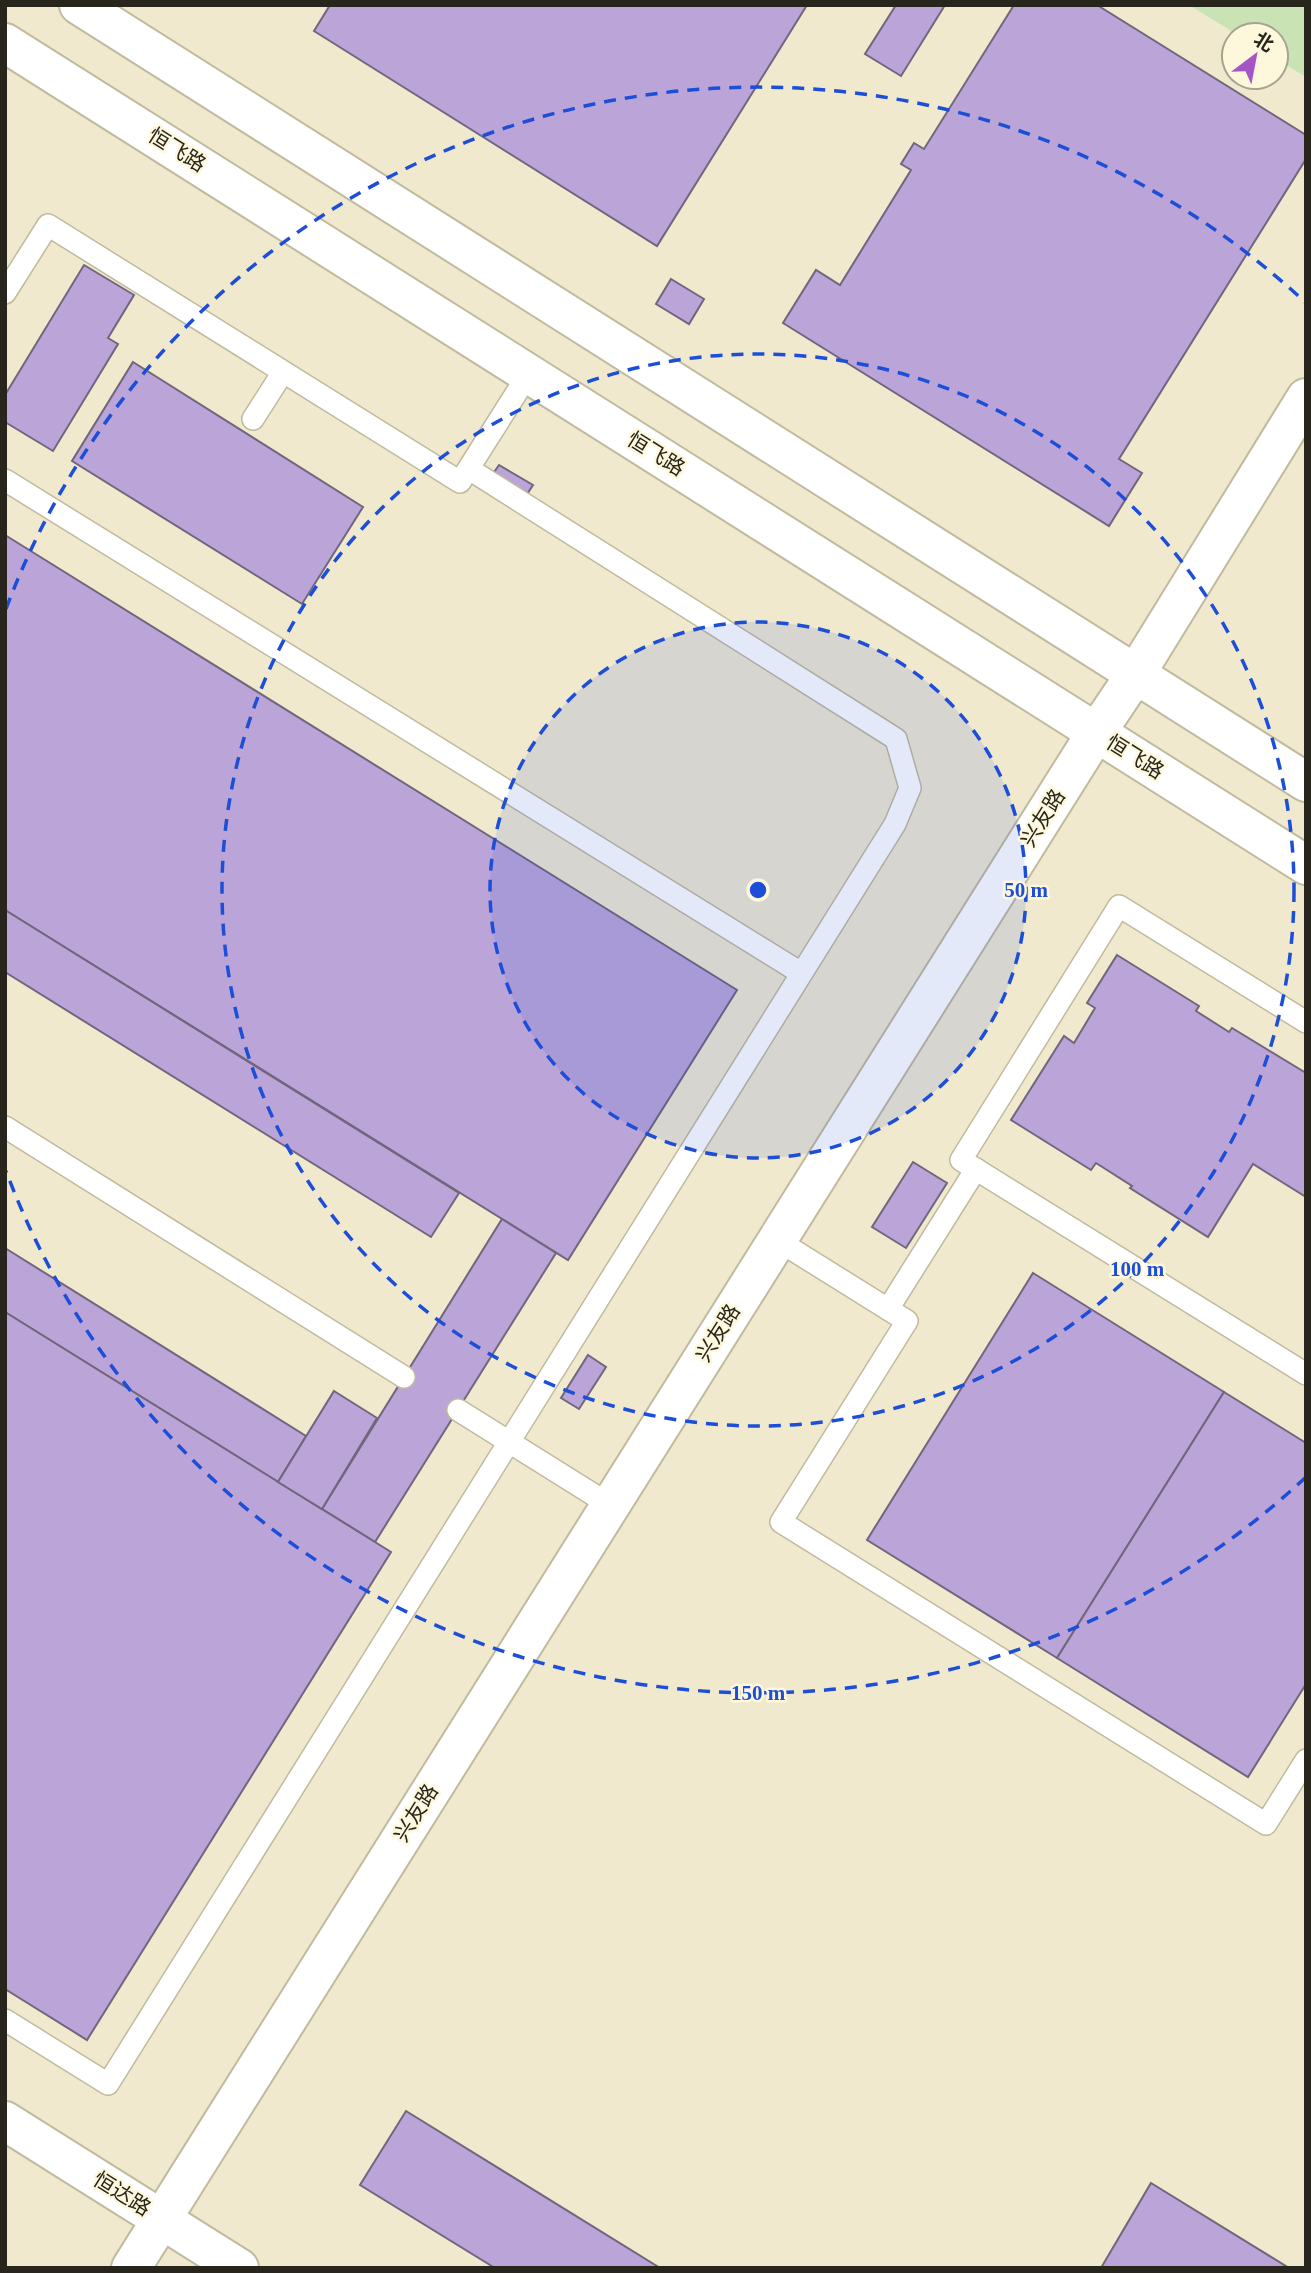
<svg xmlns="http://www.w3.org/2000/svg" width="1311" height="2273" font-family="'Times New Roman','Noto Sans SC',serif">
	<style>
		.green { fill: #c9e3b5 }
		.building { fill: #bba5d8; stroke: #70667d; stroke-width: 2 }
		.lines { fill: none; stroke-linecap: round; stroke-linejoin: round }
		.service-casing { stroke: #c0ba9f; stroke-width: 24 }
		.minor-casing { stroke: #c0ba9f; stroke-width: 42 }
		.tertiary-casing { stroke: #c0ba9f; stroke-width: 42 }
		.secondary-casing { stroke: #c0ba9f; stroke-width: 42 }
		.service { stroke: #fff; stroke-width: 21 }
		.minor { stroke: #fff; stroke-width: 38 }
		.tertiary { stroke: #fff; stroke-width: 38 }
		.secondary { stroke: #fff; stroke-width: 38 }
		.ring { fill: none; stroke: #1d4ed8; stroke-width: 3.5; stroke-dasharray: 12 9 }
		.labels { text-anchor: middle; stroke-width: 5; stroke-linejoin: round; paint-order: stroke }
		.street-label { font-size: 21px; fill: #28261c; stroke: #fdf7db }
		.centre { fill: #1d4ed8; stroke: #fdf7db; stroke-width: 3.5 }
		.ring-label { font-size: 21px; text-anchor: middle; font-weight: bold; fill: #1d4ed8; stroke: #fdf7db; stroke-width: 5; stroke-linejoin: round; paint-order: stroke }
	</style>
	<rect width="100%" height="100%" fill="#f0e9ce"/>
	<polygon class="green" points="1189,5 1306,5 1306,77 1276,59 1276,35 1238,35"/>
	<g class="building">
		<polygon points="330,5 807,5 657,246 314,31"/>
		<polygon points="896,5 945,5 901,76 865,54"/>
		<polygon points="1014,5 1097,5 1306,135 1306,159 1119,459 1142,473 1109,526 783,323 816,270 840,285 911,170 901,164 914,143 924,149"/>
		<polygon points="84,265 134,295 108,338 118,344 53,451 5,422 5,395"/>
		<polygon points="671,279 704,299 689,324 656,304"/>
		<polygon points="133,362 363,507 302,604 72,461"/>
		<polygon points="499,465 533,485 524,499 490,478"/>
		<polygon points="5,535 737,990 568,1260 5,910"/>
		<polygon points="5,910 459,1193 431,1237 5,972"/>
		<polygon points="1117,955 1199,1006 1196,1011 1229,1032 1232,1028 1306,1073 1306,1197 1253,1164 1208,1237 1130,1188 1132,1186 1096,1163 1091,1170 1011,1120 1064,1036 1074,1043 1095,1008 1087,1003"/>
		<polygon points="913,1162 947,1183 906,1248 872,1227"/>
		<polygon points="502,1219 556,1253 375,1542 322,1509"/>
		<polygon points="5,1248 306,1436 278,1482 5,1312"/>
		<polygon points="1033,1273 1224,1392 1057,1658 867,1540"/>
		<polygon points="5,1312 391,1552 87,2040 5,1989"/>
		<polygon points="588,1355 606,1367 579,1409 561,1398"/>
		<polygon points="334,1391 377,1418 322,1509 278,1482"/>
		<polygon points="1224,1392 1306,1443 1306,1684 1248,1777 1057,1658"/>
		<polygon points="406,2111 660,2268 495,2268 360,2185"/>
		<polygon points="1151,2183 1289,2268 1101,2268"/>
	</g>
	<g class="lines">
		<defs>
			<g id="service">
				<polyline points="5,293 48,225 460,482 529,373"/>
				<polyline points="253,419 283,372"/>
				<polyline points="5,480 801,973"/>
				<polyline points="1306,1022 1119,906 961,1160 1306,1374"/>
				<polyline points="5,1127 404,1377"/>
				<polyline points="777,1240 907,1321 781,1522 1266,1824 1306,1760"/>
				<polyline points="888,1309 976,1169"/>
				<polyline points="458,1410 610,1505"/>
				<polyline points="5,2020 108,2084 895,824 910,788 896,739 469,469"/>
			</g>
			<polyline id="minor" points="5,2121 239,2268"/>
			<polyline id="tertiary" points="131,2268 1096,733 1135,675 1306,398"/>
			<g id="secondary">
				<polyline points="79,5 1306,782"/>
				<polyline points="5,43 1306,865"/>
			</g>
		</defs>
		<use href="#service" class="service-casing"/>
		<use href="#minor" class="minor-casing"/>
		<use href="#tertiary" class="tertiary-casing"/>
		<use href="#secondary" class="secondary-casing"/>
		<use href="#service" class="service"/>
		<use href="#minor" class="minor"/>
		<use href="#tertiary" class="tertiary"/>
		<use href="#secondary" class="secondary"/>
	</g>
	<circle cx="758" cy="890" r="268" fill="#1d4ed8" fill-opacity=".12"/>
	<g class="ring">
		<circle cx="758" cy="890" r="268"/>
		<circle cx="758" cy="890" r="536"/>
		<path d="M1306 1477A803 803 0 0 1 6 1171M6 609A803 803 0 0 1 1306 303"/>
	</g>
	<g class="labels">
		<g class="street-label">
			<text transform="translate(177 150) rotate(32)" y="7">恒飞路</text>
			<text transform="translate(656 454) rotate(32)" y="7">恒飞路</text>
			<text transform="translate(1135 757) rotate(32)" y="7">恒飞路</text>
			<text transform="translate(1043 818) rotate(-58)" y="7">兴友路</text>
			<text transform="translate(718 1333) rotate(-58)" y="7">兴友路</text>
			<text transform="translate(416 1813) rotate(-58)" y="7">兴友路</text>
			<text transform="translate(122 2194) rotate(32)" y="7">恒达路</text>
		</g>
	</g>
	<circle cx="758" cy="890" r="10" class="centre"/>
	<g class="ring-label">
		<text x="1026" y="897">50 m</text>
		<text x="1137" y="1276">100 m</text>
		<text x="758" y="1700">150 m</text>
	</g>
	<rect width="1311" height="2273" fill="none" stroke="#28261c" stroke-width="14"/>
	<g transform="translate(1255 56) rotate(32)"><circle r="33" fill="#fdf7db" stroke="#a8a38f" stroke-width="2"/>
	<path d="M0-5L12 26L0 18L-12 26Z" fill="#a455c6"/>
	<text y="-10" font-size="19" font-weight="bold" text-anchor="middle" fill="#28261c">北</text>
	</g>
</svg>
